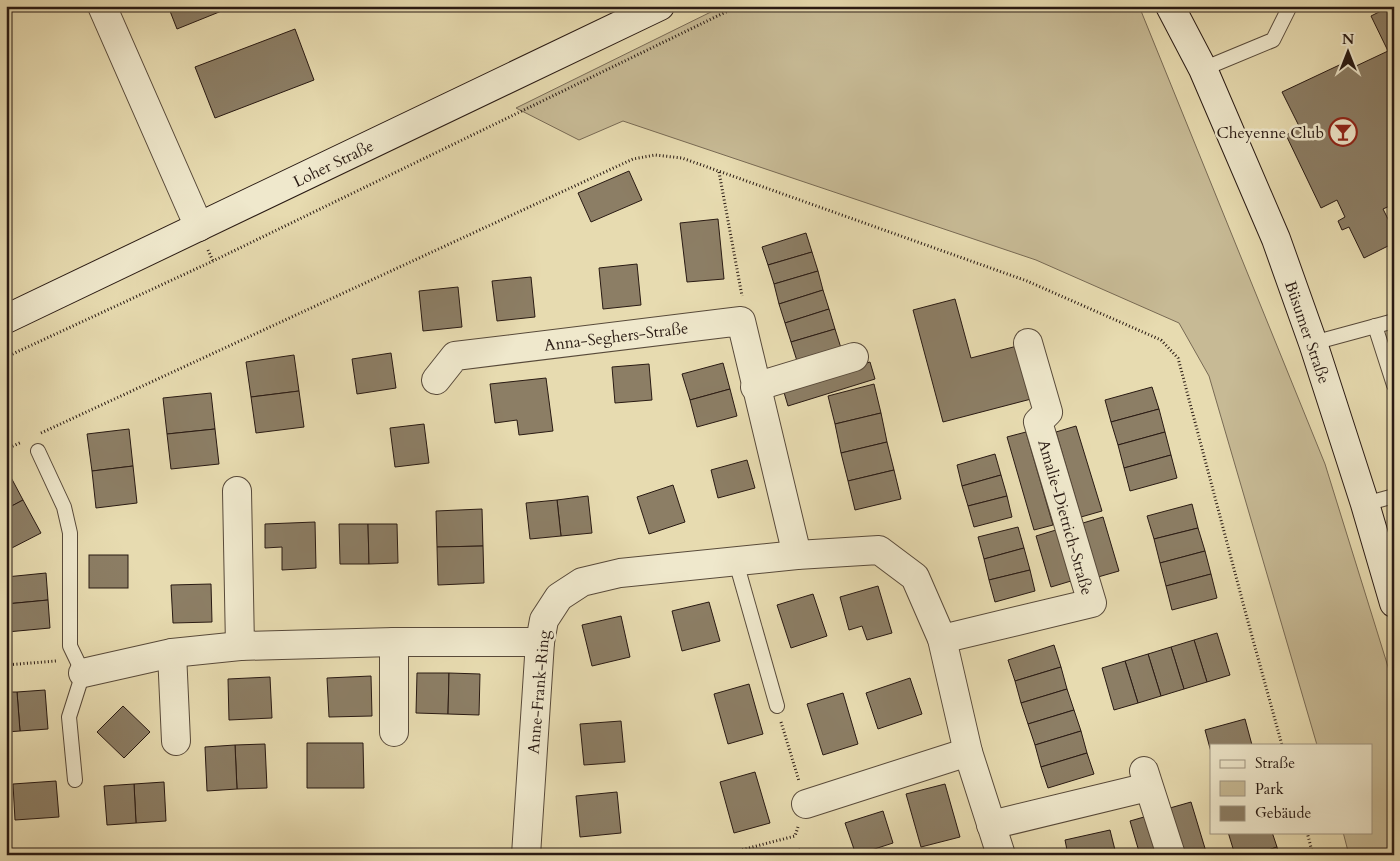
<svg xmlns="http://www.w3.org/2000/svg" width="1400" height="861" font-family="Cardo,serif">
	<style>
		.green { fill: #c7ba95; stroke: #786a54 }
		.building { fill: #8c7e65; stroke: #291a13 }
		.lines { fill: none; stroke-linecap: round; stroke-linejoin: round }
		.lane-casing { stroke: #584a3a; stroke-width: 16 }
		.street-casing { stroke: #584a3a; stroke-width: 30 }
		.secondary-casing { stroke: #291a13; stroke-width: 30 }
		.path { stroke: #291a13; stroke-width: 3; stroke-dasharray: 1 2.5; stroke-linecap: butt }
		.lane { stroke: #efe8cc; stroke-width: 14 }
		.street { stroke: #efe8cc; stroke-width: 28 }
		.secondary { stroke: #efe8cc; stroke-width: 28 }
		.labels { text-anchor: middle; stroke-width: 5; stroke-linejoin: round; paint-order: stroke }
		.poi-label { font-size: 16px; fill: #291a13; stroke: #efe8cc; text-anchor: end }
		.street-label { font-size: 16px; fill: #291a13; stroke: #efe8cc }
	</style>
	<rect width="100%" height="100%" fill="#e7dbb0"/>
	<filter id="stains"><feTurbulence type="fractalNoise" baseFrequency=".004" numOctaves="4"/><feColorMatrix values="0 0 0 0 .2 0 0 0 0 .09 0 0 0 0 .02 0 0 0 .5 -.17"/></filter>
	<radialGradient id="worn" r=".72"><stop offset=".6" stop-color="#630" stop-opacity="0"/><stop offset="1" stop-color="#630" stop-opacity=".3"/></radialGradient>
	<polygon class="green" points="723,6 1139,6 1325,464 1394,686 1394,855 1349,855 1343,832 1371,832 1371,745 1317,745 1209,376 1179,323 1036,260 623,121 579,140 516,108"/>
	<g class="building">
		<polygon points="168,6 234,6 177,29"/>
		<polygon points="1391,6 1394,6 1394,204 1383,209 1394,231 1394,243 1364,258 1349,227 1342,230 1338,221 1345,217 1337,200 1321,208 1286,135 1300,128 1282,92 1350,60 1354,67 1388,51 1371,16"/>
		<polygon points="295,29 314,80 215,118 195,67"/>
		<polygon points="629,171 642,200 591,222 578,193"/>
		<polygon points="718,219 724,279 687,282 680,223"/>
		<polygon points="806,233 812,252 768,265 762,247"/>
		<polygon points="812,252 818,271 774,284 768,265"/>
		<polygon points="637,264 641,305 603,309 599,268"/>
		<polygon points="818,271 823,290 779,304 774,284"/>
		<polygon points="531,277 535,317 497,321 492,281"/>
		<polygon points="458,287 462,327 423,331 419,291"/>
		<polygon points="823,290 829,309 785,323 779,304"/>
		<polygon points="955,299 971,358 1021,345 1035,398 943,422 913,310"/>
		<polygon points="829,309 835,329 791,342 785,323"/>
		<polygon points="835,329 841,348 797,361 791,342"/>
		<polygon points="391,353 396,388 357,394 352,359"/>
		<polygon points="294,355 299,391 251,397 246,362"/>
		<polygon points="870,362 875,379 788,406 783,389"/>
		<polygon points="723,363 730,389 690,400 682,374"/>
		<polygon points="649,364 652,400 615,403 612,367"/>
		<polygon points="546,378 553,431 519,435 517,420 495,423 490,384"/>
		<polygon points="874,384 881,413 835,424 828,396"/>
		<polygon points="1152,387 1159,409 1111,422 1105,400"/>
		<polygon points="730,389 737,416 697,427 690,400"/>
		<polygon points="299,391 304,427 256,433 251,397"/>
		<polygon points="211,393 215,429 167,434 163,398"/>
		<polygon points="1159,409 1165,432 1118,445 1111,422"/>
		<polygon points="881,413 887,442 841,453 835,424"/>
		<polygon points="424,424 429,463 395,467 390,428"/>
		<polygon points="1076,426 1102,511 1081,517 1056,432"/>
		<polygon points="129,429 133,466 92,471 87,434"/>
		<polygon points="215,429 219,464 171,469 167,434"/>
		<polygon points="1026,432 1053,525 1034,530 1007,437"/>
		<polygon points="1165,432 1171,455 1124,468 1118,445"/>
		<polygon points="887,442 894,470 848,481 841,453"/>
		<polygon points="995,454 1001,475 962,486 957,465"/>
		<polygon points="1171,455 1177,478 1130,491 1124,468"/>
		<polygon points="747,460 755,488 718,498 711,470"/>
		<polygon points="133,466 137,503 96,508 92,471"/>
		<polygon points="6,468 23,500 6,509"/>
		<polygon points="894,470 901,499 855,510 848,481"/>
		<polygon points="1001,475 1007,496 968,506 962,486"/>
		<polygon points="673,485 685,522 649,534 637,497"/>
		<polygon points="588,496 592,533 561,536 557,500"/>
		<polygon points="1007,496 1012,517 974,527 968,506"/>
		<polygon points="23,500 41,533 6,551 6,509"/>
		<polygon points="557,500 561,536 530,539 526,503"/>
		<polygon points="1192,504 1198,528 1154,539 1147,516"/>
		<polygon points="482,509 483,546 437,547 436,511"/>
		<polygon points="1103,517 1119,571 1098,577 1083,523"/>
		<polygon points="315,522 316,568 282,570 282,547 265,548 265,524"/>
		<polygon points="339,524 368,524 369,564 340,564"/>
		<polygon points="368,524 397,524 398,563 369,564"/>
		<polygon points="1018,527 1024,548 984,559 978,537"/>
		<polygon points="1198,528 1205,551 1160,563 1154,539"/>
		<polygon points="1056,530 1071,581 1051,587 1036,536"/>
		<polygon points="483,546 484,583 438,585 437,547"/>
		<polygon points="1024,548 1030,570 989,580 984,559"/>
		<polygon points="1205,551 1211,574 1166,586 1160,563"/>
		<rect x="89" y="555" width="39" height="33"/>
		<polygon points="1030,570 1035,591 995,602 989,580"/>
		<polygon points="46,573 48,600 6,604 6,577"/>
		<polygon points="1211,574 1217,598 1172,610 1166,586"/>
		<polygon points="211,584 212,622 173,623 171,585"/>
		<polygon points="878,586 892,633 867,640 862,626 849,630 840,597"/>
		<polygon points="813,594 827,636 791,648 777,605"/>
		<polygon points="48,600 50,628 7,632 6,604"/>
		<polygon points="709,602 720,641 682,651 672,611"/>
		<polygon points="621,616 630,657 592,666 582,625"/>
		<polygon points="1217,633 1230,675 1207,682 1194,640"/>
		<polygon points="1194,640 1207,682 1184,689 1171,647"/>
		<polygon points="1054,645 1061,667 1015,681 1008,660"/>
		<polygon points="1171,647 1184,689 1161,696 1148,654"/>
		<polygon points="1148,654 1161,696 1138,703 1125,661"/>
		<polygon points="1125,661 1138,703 1114,710 1102,668"/>
		<polygon points="1061,667 1067,689 1021,703 1015,681"/>
		<polygon points="417,673 449,673 448,714 416,713"/>
		<polygon points="449,673 480,674 479,715 448,714"/>
		<polygon points="371,676 372,716 329,717 327,678"/>
		<polygon points="270,677 272,718 229,720 228,679"/>
		<polygon points="910,678 922,714 878,729 866,693"/>
		<polygon points="749,684 763,734 728,744 714,694"/>
		<polygon points="1067,689 1074,710 1028,724 1021,703"/>
		<polygon points="45,690 48,729 20,731 17,692"/>
		<polygon points="6,692 17,692 20,731 6,732"/>
		<polygon points="843,693 858,744 823,755 807,704"/>
		<polygon points="123,706 150,732 124,758 97,732"/>
		<polygon points="1074,710 1081,731 1035,745 1028,724"/>
		<polygon points="1245,719 1252,745 1211,745 1211,752 1205,730"/>
		<polygon points="621,721 625,762 584,765 580,724"/>
		<polygon points="1081,731 1087,753 1041,767 1035,745"/>
		<polygon points="307,743 363,743 364,788 307,788"/>
		<polygon points="265,744 267,788 237,789 235,745"/>
		<polygon points="235,745 237,789 207,791 205,747"/>
		<polygon points="1087,753 1094,774 1048,788 1041,767"/>
		<polygon points="755,772 770,823 734,833 720,782"/>
		<polygon points="56,781 59,817 15,820 13,784"/>
		<polygon points="164,782 166,821 136,823 134,784"/>
		<polygon points="134,784 136,823 107,825 104,786"/>
		<polygon points="945,784 960,837 921,847 906,794"/>
		<polygon points="617,792 621,833 580,837 576,796"/>
		<polygon points="1191,802 1207,855 1185,855 1170,808"/>
		<polygon points="883,811 893,843 856,855 845,823"/>
		<polygon points="1151,815 1162,855 1140,855 1130,821"/>
		<polygon points="1110,830 1115,850 1094,855 1068,855 1065,840"/>
		<polygon points="1228,832 1272,832 1277,847 1254,855 1235,855"/>
		<polygon points="1277,847 1279,855 1254,855"/>
		<polygon points="800,849 801,855 774,855"/>
		<polygon points="1115,850 1116,855 1094,855"/>
	</g>
	<g class="lines">
		<defs>
			<g id="lane">
				<polyline points="1203,69 1273,40 1290,6"/>
				<polyline points="1375,326 1394,385"/>
				<polyline points="1313,343 1394,321"/>
				<polyline points="38,451 64,507 70,533 70,646 83,673 69,717 75,780"/>
				<polyline points="1365,504 1394,496"/>
				<polyline points="736,562 777,706"/>
			</g>
			<g id="street">
				<polyline points="102,6 199,227"/>
				<polyline points="436,380 455,356 741,321 797,555"/>
				<polyline points="755,387 854,357"/>
				<polyline points="237,491 240,646"/>
				<polyline points="942,639 1092,603 1038,422 1048,412 1028,343"/>
				<polyline points="394,642 394,732"/>
				<polyline points="172,653 176,741"/>
				<polyline points="83,673 172,653 240,646 394,642 540,642"/>
				<polyline points="1144,771 1171,855"/>
				<polyline points="806,804 968,752"/>
				<polyline points="991,825 1148,787"/>
				<polyline points="526,855 540,642 544,620 559,597 582,582 620,573 797,555 879,550 915,577 942,639 968,752 1001,855"/>
			</g>
			<g id="secondary">
				<polyline points="1170,6 1203,69 1276,239 1313,343 1365,504 1394,603"/>
				<polyline points="6,319 660,6"/>
			</g>
		</defs>
		<use href="#lane" class="lane-casing"/>
		<use href="#street" class="street-casing"/>
		<use href="#secondary" class="secondary-casing"/>
		<g class="path">
			<polyline points="719,172 742,296"/>
			<polyline points="208,250 213,261"/>
			<polyline points="6,357 213,261 738,6"/>
			<polyline points="41,433 633,159 655,155 682,158 1027,281 1161,340 1178,358 1247,618 1282,745"/>
			<polyline points="6,449 22,442"/>
			<polyline points="6,665 56,661"/>
			<polyline points="781,722 799,781"/>
			<polyline points="1307,832 1313,855"/>
			<polyline points="722,855 795,836 798,827"/>
		</g>
		<use href="#lane" class="lane"/>
		<use href="#street" class="street"/>
		<use href="#secondary" class="secondary"/>
	</g>
	<defs>
		<symbol id="bar-ring" viewBox="-11 -11 22 22"><circle r="9.5" fill="#efe8cc" stroke="#8f2418" stroke-width="1.5"/><path d="M-6-5H6L.8 .8V4.5H3.5V6h-7V4.5H-.8V.8Z" fill="#8f2418"/></symbol>
	</defs>
	<g fill-rule="evenodd">
		<use href="#bar-ring" x="1327" y="116" width="32" height="32"/>
	</g>
	<g class="labels">
		<g class="poi-label">
			<text x="1324" y="138">Cheyenne Club</text>
		</g>
		<g class="street-label">
			<text transform="translate(333 163) rotate(-26)" y="6">Loher Straße</text>
			<text transform="translate(1308 332) rotate(71)" y="6">Büsumer Straße</text>
			<text transform="translate(616 336) rotate(-7)" y="6">Anna-Seghers-Straße</text>
			<text transform="translate(1066 517) rotate(74)" y="6">Amalie-Dietrich-Straße</text>
			<text transform="translate(538 692) rotate(-85)" y="6">Anne-Frank-Ring</text>
		</g>
	</g>
	<rect width="1400" height="861" fill="none" stroke="#e7dbb0" stroke-width="25"/>
	<rect x="8" y="8" width="1385" height="846" fill="none" stroke="#291a13" stroke-width="2.5"/>
	<rect x="12" y="12" width="1375" height="836" fill="none" stroke="#291a13"/>
	<rect x="1210" y="744" width="162" height="90" fill="#efe8cc" stroke="#a09682"/>
	<rect x="1220" y="760" width="25" height="8" fill="#efe8cc" stroke="#a09682"/>
	<text x="1255" y="768" font-size="15" fill="#291a13">Straße</text>
	<rect x="1220" y="781" width="25" height="15" fill="#c7ba95" stroke="#a09682"/>
	<text x="1255" y="794" font-size="15" fill="#291a13">Park</text>
	<rect x="1220" y="806" width="25" height="15" fill="#8c7e65" stroke="#a09682"/>
	<text x="1255" y="818" font-size="15" fill="#291a13">Gebäude</text>
	<g transform="translate(1348 52)" stroke="#efe8cc" stroke-width="4" paint-order="stroke">
	<path d="M0-4L9 19L0 12L-9 19Z" fill="#291a13"/>
	<text y="-8" font-size="14" font-weight="bold" text-anchor="middle" fill="#291a13">N</text>
	</g>
	<rect width="100%" height="100%" filter="url(#stains)"/>
	<rect width="100%" height="100%" fill="url(#worn)"/>
</svg>
